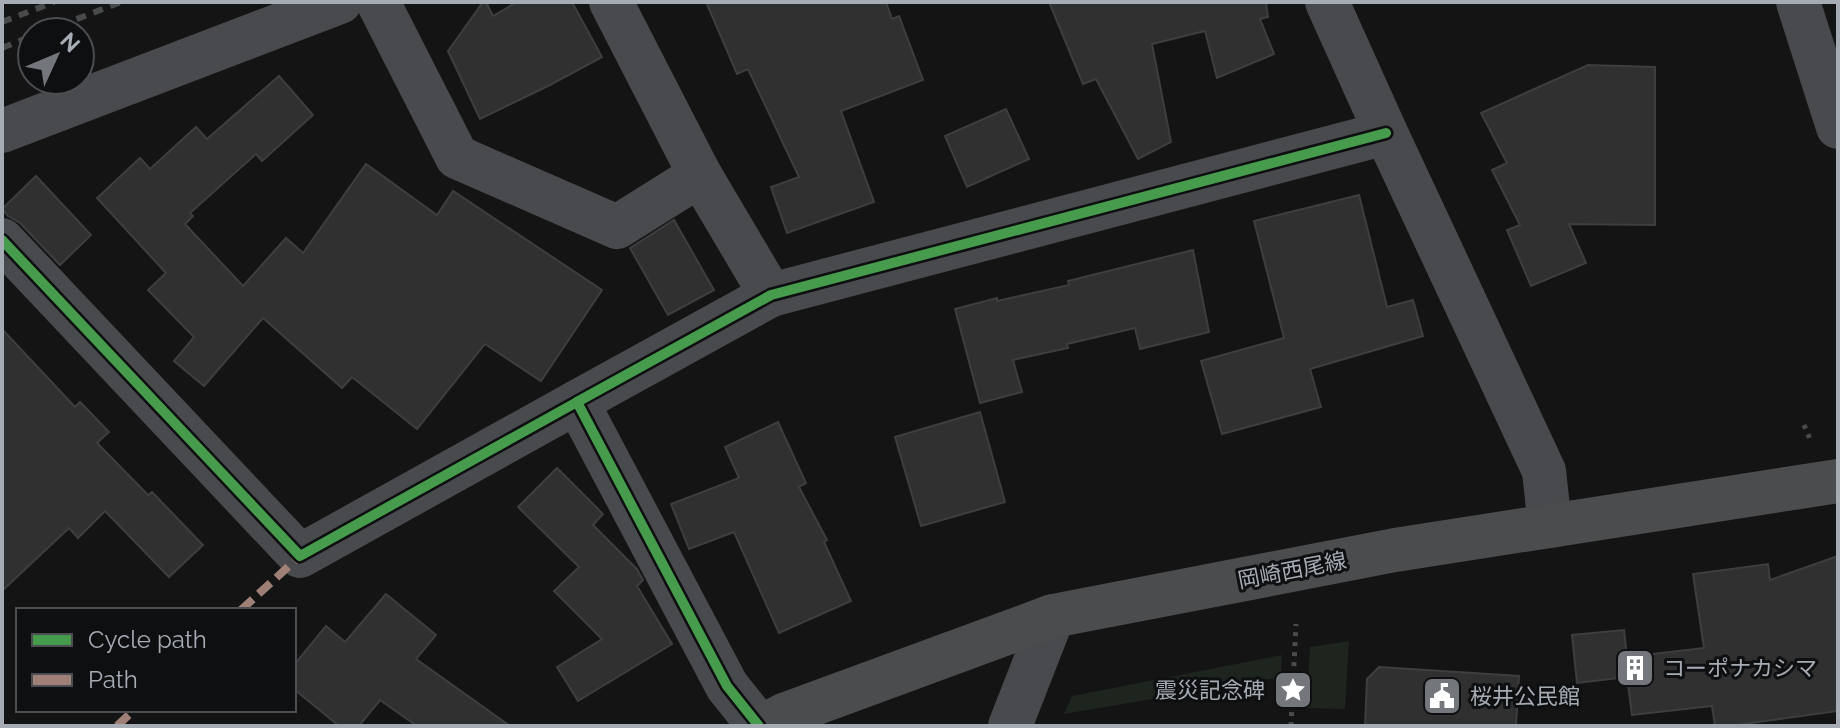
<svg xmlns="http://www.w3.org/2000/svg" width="1840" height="728" font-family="Raleway,'Noto Sans JP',sans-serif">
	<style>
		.green { fill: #1e241e }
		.building { fill: #303031; stroke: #3d3e40; stroke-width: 2 }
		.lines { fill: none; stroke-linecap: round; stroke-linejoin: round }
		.path { stroke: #4a4b4e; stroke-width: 5; stroke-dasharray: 4 6; stroke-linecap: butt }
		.minor { stroke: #484a4d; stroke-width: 44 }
		.major { stroke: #4b4c4e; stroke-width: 44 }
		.rail { stroke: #494a4c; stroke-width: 6; stroke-dasharray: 10 8; stroke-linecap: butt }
		.quiet { stroke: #9e8076; stroke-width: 8; stroke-dasharray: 16 8; stroke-linecap: butt }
		.cycleway-casing { stroke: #0e0f10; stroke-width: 15 }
		.cycleway { stroke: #469c4c; stroke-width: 10 }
		.labels { text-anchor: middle; stroke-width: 6; stroke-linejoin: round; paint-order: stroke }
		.street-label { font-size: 22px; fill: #a6acb4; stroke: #0e0f10 }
		.poi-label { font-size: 22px; fill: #a6acb4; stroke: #0e0f10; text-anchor: start }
	</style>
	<rect width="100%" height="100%" fill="#141414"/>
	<g class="green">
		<polygon points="1349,641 1345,709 1306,708 1310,647"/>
		<polygon points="1282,655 1281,677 1064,714 1072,696"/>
	</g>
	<g class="building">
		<polygon points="483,2 486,2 493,16 517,2 572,2 602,57 548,86 480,119 448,51"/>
		<polygon points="706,2 886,2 892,19 899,16 923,80 841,111 874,202 787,233 771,187 799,177 748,69 737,74"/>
		<polygon points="1049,2 1266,2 1268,17 1260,19 1274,54 1217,78 1205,31 1152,44 1171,142 1138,159 1096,79 1083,84"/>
		<polygon points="1588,65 1655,67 1655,225 1569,224 1586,263 1531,286 1507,230 1520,225 1492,170 1507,163 1481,113"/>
		<polygon points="279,76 313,115 262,161 256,154 190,213 193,216 185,224 243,286 286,238 303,253 366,164 437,215 453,191 602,290 541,381 485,344 417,429 352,377 342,388 263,318 204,386 174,361 194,337 148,290 166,273 97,198 140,158 150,169 196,127 207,139"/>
		<polygon points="1006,109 1029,159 967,187 945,136"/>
		<polygon points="36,176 91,235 60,265 20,223 8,216 2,209"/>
		<polygon points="1359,195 1387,307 1413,300 1423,336 1310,369 1321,407 1222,434 1201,361 1284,338 1254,221"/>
		<polygon points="674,220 714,290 668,315 630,248"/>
		<polygon points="1193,250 1209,332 1140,349 1135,328 1067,344 1068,348 1013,360 1022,392 980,403 955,309 997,298 997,301 1069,285 1068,281"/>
		<polygon points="2,329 75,407 80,402 109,432 97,443 148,495 152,492 203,545 169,577 105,511 78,538 69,528 2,591"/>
		<polygon points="980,412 1005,502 921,526 895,437"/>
		<polygon points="778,422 806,483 799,487 827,540 824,542 851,601 779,633 734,532 689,549 671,504 739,478 725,447"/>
		<polygon points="557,468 603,514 593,525 637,569 643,580 637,586 672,644 578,701 557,667 602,639 554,591 579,567 518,507"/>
		<polygon points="1838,556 1838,711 1730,726 1715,726 1712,706 1632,715 1627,677 1577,683 1572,635 1624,630 1627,657 1704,648 1693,574 1768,564 1770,580"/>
		<polygon points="386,594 436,635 416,659 510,726 417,726 380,700 359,726 339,726 294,689 294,665 326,626 345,642"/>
		<polygon points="1379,667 1519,676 1516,726 1365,726 1367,679"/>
	</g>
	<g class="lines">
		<g class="path">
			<polyline points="1804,425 1810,439"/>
			<polyline points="1291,726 1296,624"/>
		</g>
		<g class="minor">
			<polyline points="378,2 457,157 617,227 700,175"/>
			<polyline points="611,2 700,175 771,295"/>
			<polyline points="1327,2 1386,133 1544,471 1550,526"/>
			<polyline points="1798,2 1838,127"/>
			<polyline points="2,131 340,2"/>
			<polyline points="2,240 300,556 577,402"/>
			<polyline points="759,726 727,686 577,402 771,295 1386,133"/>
			<polyline points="1010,726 1053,616"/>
		</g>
		<polyline class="major" points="763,726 784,715 1053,616 1395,550 1838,481"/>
		<g class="rail">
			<polyline points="2,22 54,2"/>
			<polyline points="43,32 121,2"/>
			<polyline points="2,48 32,36"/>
		</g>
		<g class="quiet">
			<polyline points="241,610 300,556"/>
			<polyline points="117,726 134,710"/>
		</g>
		<defs>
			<g id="cycleway">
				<polyline points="2,240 300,556 577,402"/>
				<polyline points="759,726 727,686 577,402 771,295 1386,133"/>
			</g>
		</defs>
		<use href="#cycleway" class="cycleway-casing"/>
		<use href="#cycleway" class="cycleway"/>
	</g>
	<defs>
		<symbol id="building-square" viewBox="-11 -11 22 22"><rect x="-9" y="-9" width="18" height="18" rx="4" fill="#73777c" stroke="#0e0f10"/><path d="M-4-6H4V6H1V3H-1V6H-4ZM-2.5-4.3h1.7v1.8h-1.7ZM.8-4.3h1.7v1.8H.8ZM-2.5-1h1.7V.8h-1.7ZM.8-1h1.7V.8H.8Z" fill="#fff"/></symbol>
		<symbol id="sight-square" viewBox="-11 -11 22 22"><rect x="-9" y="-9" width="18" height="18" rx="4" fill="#73777c" stroke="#0e0f10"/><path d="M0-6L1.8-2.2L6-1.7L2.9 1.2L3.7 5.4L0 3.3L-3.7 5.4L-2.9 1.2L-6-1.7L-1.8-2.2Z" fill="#fff"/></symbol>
		<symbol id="civic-square" viewBox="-11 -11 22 22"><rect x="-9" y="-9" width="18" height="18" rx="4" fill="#73777c" stroke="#0e0f10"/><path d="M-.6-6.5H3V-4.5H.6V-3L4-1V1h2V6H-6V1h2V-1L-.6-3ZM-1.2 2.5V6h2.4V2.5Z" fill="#fff"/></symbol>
	</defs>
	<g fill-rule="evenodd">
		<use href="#building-square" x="1613" y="646" width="44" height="44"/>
		<use href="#sight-square" x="1271" y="668" width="44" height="44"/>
		<use href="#civic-square" x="1420" y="674" width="44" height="44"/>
	</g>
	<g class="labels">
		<g class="street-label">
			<text transform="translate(1292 570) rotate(-11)" y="8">岡崎西尾線</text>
		</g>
		<g class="poi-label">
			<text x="1663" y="676">コーポナカシマ</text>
			<text x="1265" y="698" text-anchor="end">震災記念碑</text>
			<text x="1470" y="704">桜井公民館</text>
		</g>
	</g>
	<rect width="1840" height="728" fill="none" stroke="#a6acb4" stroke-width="8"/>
	<rect x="16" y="608" width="280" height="104" fill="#0e0f10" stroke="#4b4e52" stroke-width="2"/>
	<rect x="32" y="634" width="40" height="12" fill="#469c4c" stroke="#4b4e52" stroke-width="2"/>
	<text x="88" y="648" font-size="24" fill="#a6acb4">Cycle path</text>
	<rect x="32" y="674" width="40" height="12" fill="#9e8076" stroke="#4b4e52" stroke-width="2"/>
	<text x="88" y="688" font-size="24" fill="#a6acb4">Path</text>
	<g transform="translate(56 56) rotate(46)"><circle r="38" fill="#0e0f10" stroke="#4b4e52" stroke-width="2"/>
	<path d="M0-6L14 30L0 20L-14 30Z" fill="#73777c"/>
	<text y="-12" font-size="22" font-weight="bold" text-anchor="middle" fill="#a6acb4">N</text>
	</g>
</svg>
